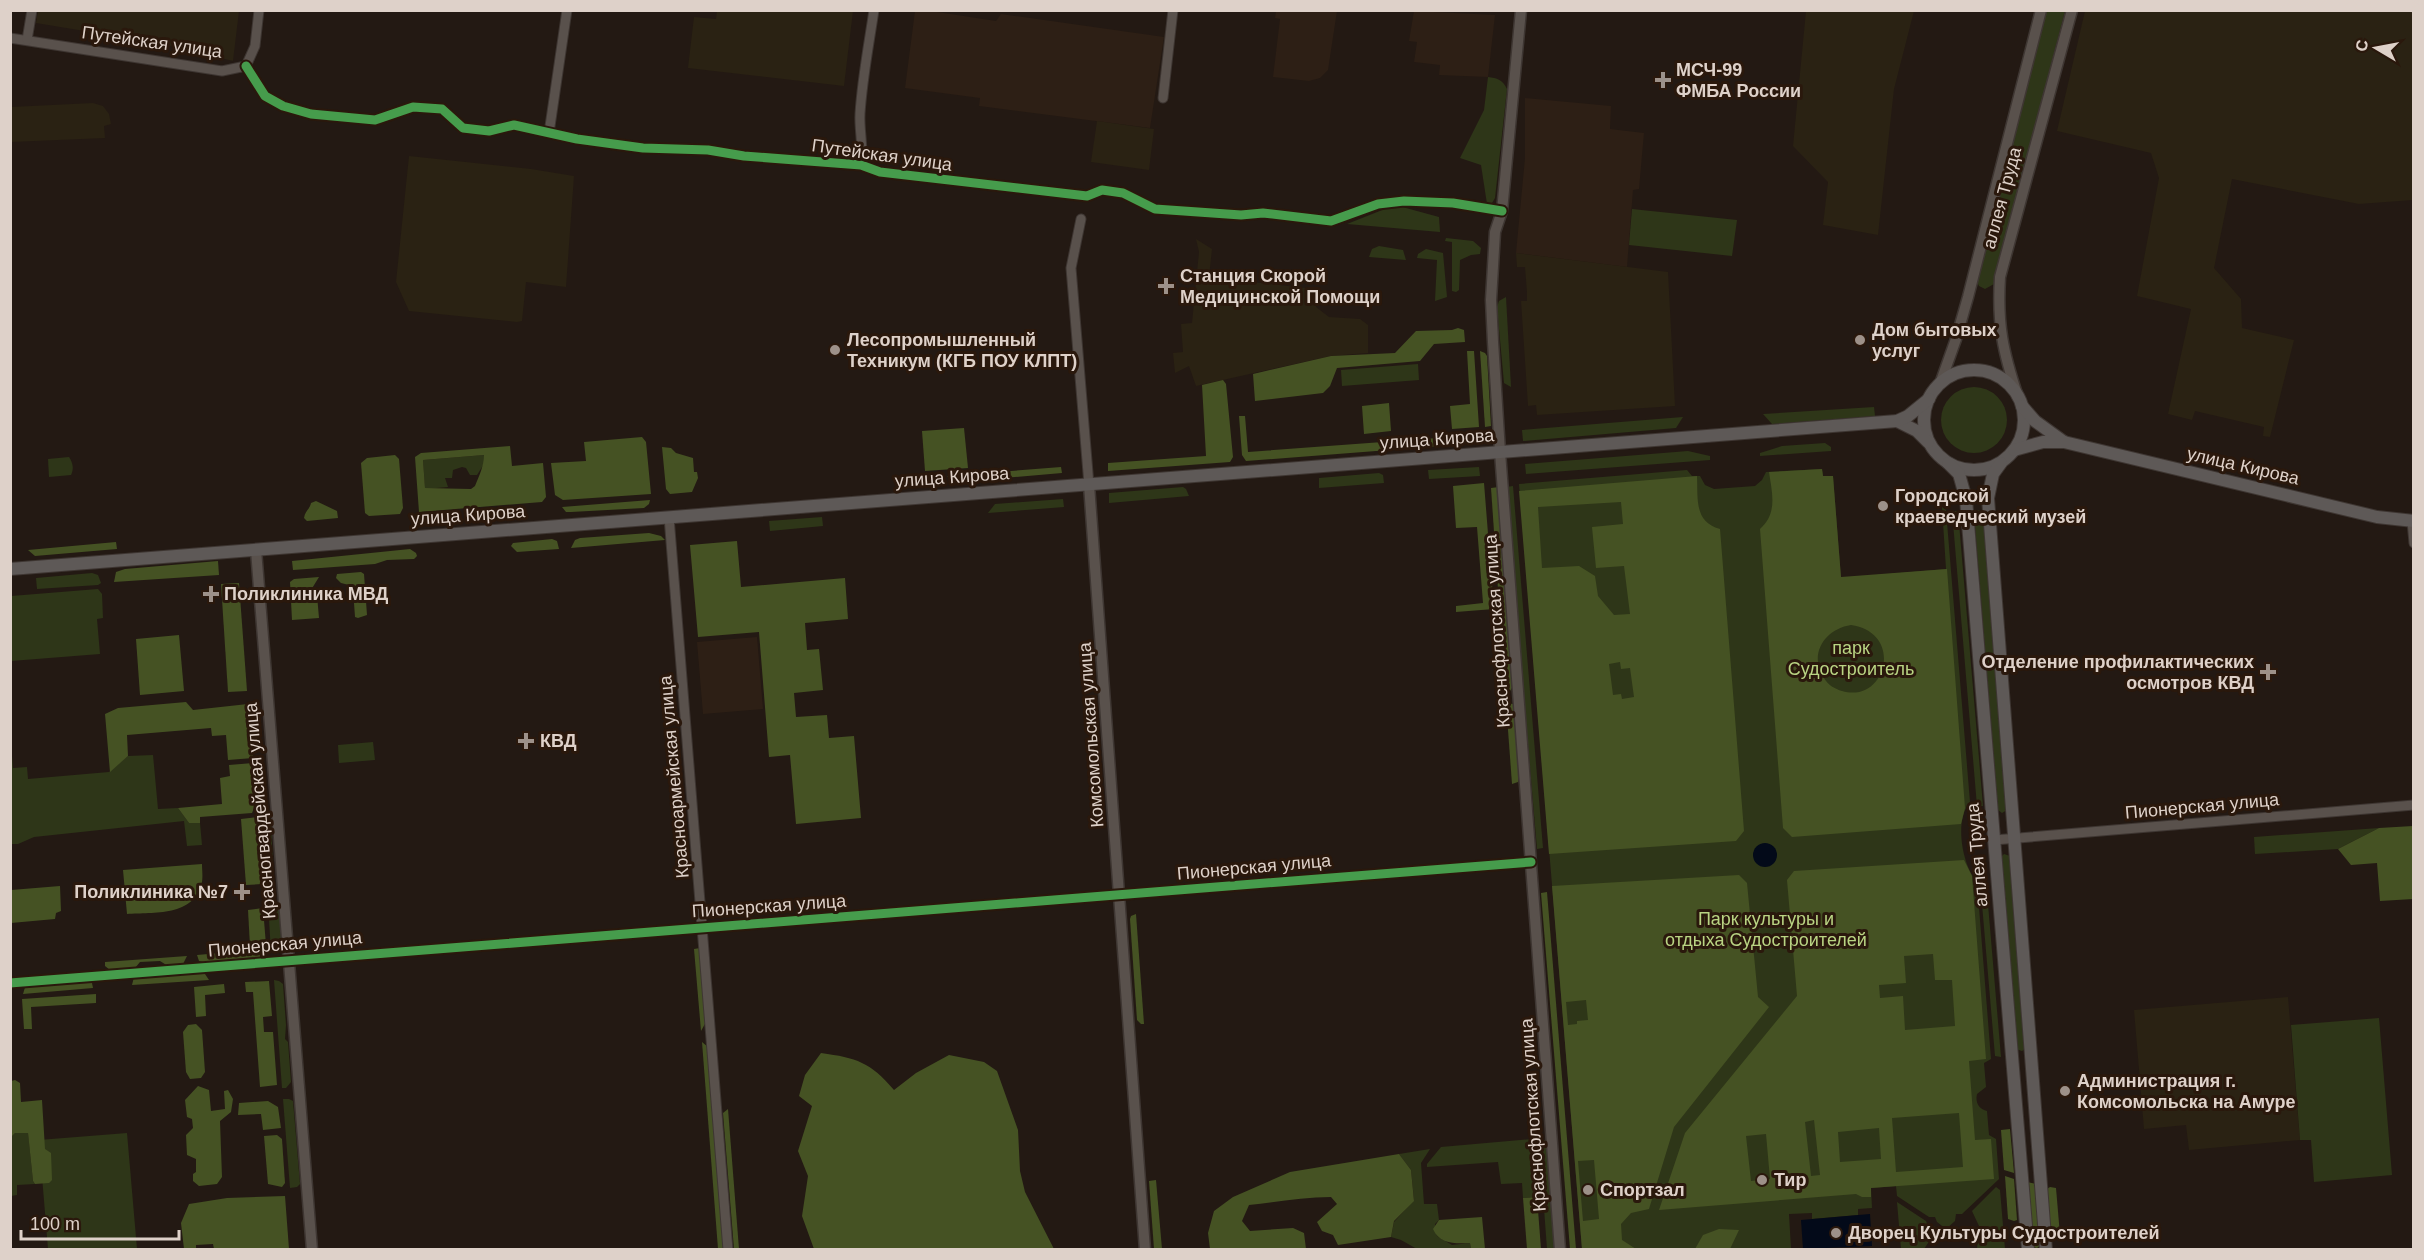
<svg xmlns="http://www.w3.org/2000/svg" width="2424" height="1260" font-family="Arial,sans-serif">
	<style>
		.commercial { fill: #2d1f15 }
		.industrial { fill: #2a2213 }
		.green { fill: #2e3618 }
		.forest { fill: #455223; fill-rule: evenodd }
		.water { fill: #030a19 }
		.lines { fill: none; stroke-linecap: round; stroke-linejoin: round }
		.minor-casing { stroke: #3e3632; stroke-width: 11 }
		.tertiary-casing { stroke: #3e3632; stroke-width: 13 }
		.secondary-casing { stroke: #3e3632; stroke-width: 14 }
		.minor { stroke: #59514c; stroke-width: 9 }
		.tertiary { stroke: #59514c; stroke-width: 10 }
		.secondary { stroke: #5e5957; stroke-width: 12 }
		.rail-casing { stroke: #615a54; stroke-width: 5 }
		.rail { stroke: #2a180c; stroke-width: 3; stroke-dasharray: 9; stroke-linecap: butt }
		.cycleway-casing { stroke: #2a180c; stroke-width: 13 }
		.cycleway { stroke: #469c4c; stroke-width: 9 }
		.poi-dot { fill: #9d9189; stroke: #2a180c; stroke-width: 2 }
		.labels { text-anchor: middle; stroke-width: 6; stroke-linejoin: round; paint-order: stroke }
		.street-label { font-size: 18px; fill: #ded1c9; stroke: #2a180c }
		.poi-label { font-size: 18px; font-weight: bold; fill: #ded1c9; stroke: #2a180c; text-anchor: start }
		.park-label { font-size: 18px; fill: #b9d483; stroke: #2a180c }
	</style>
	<rect width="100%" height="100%" fill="#231913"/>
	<g class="commercial">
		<polygon points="915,11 931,11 996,21 1001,14 1164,37 1150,128 979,106 980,98 905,88"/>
		<polygon points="1276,11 1337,11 1328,70 1320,78 1309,81 1273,77 1280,19 1275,18"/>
		<polygon points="1414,11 1495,15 1488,77 1439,75 1440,65 1414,62 1417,42 1409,41"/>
		<polygon points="1525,98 1611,106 1610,129 1644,133 1639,189 1633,190 1627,267 1516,253 1525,158"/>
		<polygon points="757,637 763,709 703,714 697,642"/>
	</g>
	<g class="industrial">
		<polygon points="38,11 38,10 239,11 233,61 163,44 36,23"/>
		<polygon points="717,11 853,11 844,86 688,68 694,17 716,19"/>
		<polygon points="1806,11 1914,11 1894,89 1878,235 1823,225 1828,182 1793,146"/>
		<polygon points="2085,11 2413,11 2413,200 2359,204 2232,179 2214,268 2241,299 2242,328 2294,340 2270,437 2263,436 2264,427 2195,411 2192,420 2168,414 2191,309 2137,296 2159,178 2151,153 2057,131"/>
		<polygon points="93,103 103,106 109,114 111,124 104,126 105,138 11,142 11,107"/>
		<polygon points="1097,121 1154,129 1149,170 1091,162"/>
		<polygon points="409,156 531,169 574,176 566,287 526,282 522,321 517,322 409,311 396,282"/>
		<polygon points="1196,239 1212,249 1209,277 1315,289 1316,307 1329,317 1360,319 1368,325 1368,353 1331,356 1196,386 1189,366 1175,373 1173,353 1183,352 1181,324 1192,323 1199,252"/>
		<polygon points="1516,253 1668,272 1675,406 1537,415 1536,405 1528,406 1521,301 1527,301 1527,292 1525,267 1517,267"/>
		<polygon points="2288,997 2300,1140 2189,1150 2186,1125 2144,1129 2134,1010"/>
	</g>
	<g class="green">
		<polygon points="2046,11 2065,11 1994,284 1985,289 1979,286 1976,280"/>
		<path d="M1488 77C1497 78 1503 80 1507 89L1495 198 1492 203 1487 204 1481 165 1460 158 1484 110Z"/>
		<polygon points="1395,205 1439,217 1440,232 1347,224"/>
		<polygon points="1632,209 1737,220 1732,256 1629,245"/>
		<polygon points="1446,238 1473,241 1481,248 1480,254 1471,255 1460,260 1459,290 1456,292 1452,291 1452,242 1445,241"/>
		<polygon points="1379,246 1403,250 1406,260 1369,257 1372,249"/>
		<polygon points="1426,249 1443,253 1447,297 1435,301 1437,260 1417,258 1418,254"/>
		<polygon points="1506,297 1511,387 1504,383 1497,307 1499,301"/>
		<polygon points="1418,364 1419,380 1342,386 1341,370"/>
		<circle cx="1974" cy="420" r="33"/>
		<polygon points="1874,407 1875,416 1772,424 1763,414"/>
		<polygon points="1683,417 1676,428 1523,441 1522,430"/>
		<polygon points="1825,443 1831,447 1831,451 1760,456 1760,453 1782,446"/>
		<polygon points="1688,451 1710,456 1710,460 1526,474 1525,464"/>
		<polygon points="484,455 484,464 477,475 470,475 466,468 462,467 453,470 452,478 445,478 448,487 425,489 423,460"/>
		<path d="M69 457C73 463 74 469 71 475L49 477 48 459Z"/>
		<polygon points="1479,467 1480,476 1429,479 1428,470"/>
		<path d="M1822 469 1823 476H1833L1841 578 1946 569 1942 507 1946 510 1970 802C1954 820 1962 865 1977 882L1991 1059 1984 1063 1986 1087 1977 1094C1975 1103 1979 1109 1987 1111L1989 1135 1996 1139 1999 1179 1962 1214H1956L1955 1221 1946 1229 1937 1222 1935 1217H1929L1897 1196 1896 1186 1871 1188 1872 1208 1858 1209V1215L1812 1219V1213L1789 1214 1791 1249H1582L1519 484 1687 470 1692 476H1700L1705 485 1714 489 1755 486 1762 480 1766 472Z"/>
		<polygon points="1379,473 1383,475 1384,483 1319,488 1319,478"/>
		<polygon points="1513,486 1543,848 1537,849 1506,487"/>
		<polygon points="1183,487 1186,489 1189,496 1109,503 1109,493"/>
		<polygon points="1063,499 1064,507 988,513 995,504"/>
		<polygon points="1978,510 1983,512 2007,810 2002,813 1998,810 1974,513"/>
		<polygon points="1952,511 1958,511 1983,806 1977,806"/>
		<polygon points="822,517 823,526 770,531 769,521"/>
		<polygon points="92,573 98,575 101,583 98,585 37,589 36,578"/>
		<polygon points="98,589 102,594 103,618 97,619 100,654 11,661 11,596"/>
		<polygon points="10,731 13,768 27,767 28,779 109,772 128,756 153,755 158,809 178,808 189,823 200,823 202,845 187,846 184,821 34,837 18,844 11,844"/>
		<polygon points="373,742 375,760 339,763 338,745"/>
		<polygon points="260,817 269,819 271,822 274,888 266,889"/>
		<polygon points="2379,828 2338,849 2255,854 2254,837"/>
		<polygon points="2004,854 2010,856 2026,1048 2022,1051 2016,1049 2001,857"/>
		<polygon points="1979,869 1985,869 2001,1057 1995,1056"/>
		<polygon points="279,903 281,939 271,952 268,904"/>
		<polygon points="274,980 279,981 283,984 286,1025 285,1039 288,1042 291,1082 286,1088 282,1088"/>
		<polygon points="2379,1018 2392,1175 2314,1182 2311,1140 2300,1140 2291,1025"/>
		<polygon points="283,1099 289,1099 293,1101 300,1184 297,1187 290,1188"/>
		<polygon points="28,1132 33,1181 35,1184 17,1185 17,1195 11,1196 10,1137 15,1133"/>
		<polygon points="127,1133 137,1249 48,1249 39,1140"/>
		<polygon points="1533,1139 1537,1197 1523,1198 1522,1183 1501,1184 1498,1162 1427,1167 1427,1164 1441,1147"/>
		<polygon points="1546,1140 1555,1249 1547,1249 1539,1141"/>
		<polygon points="1430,1149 1421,1163 1424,1204 1437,1204 1439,1220 1435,1224 1437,1236 1452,1245 1470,1243 1471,1249 1417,1249 1401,1240 1391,1237 1394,1222 1414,1200 1411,1170 1399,1154"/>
		<polygon points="1996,1187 2000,1190 2005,1249 1977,1249 1979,1226 1972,1211"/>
		<polygon points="1897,1202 1926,1221 1928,1226 1934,1226 1943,1232 1935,1240 1930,1240 1924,1249 1901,1249"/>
	</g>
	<g class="forest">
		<polygon points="1458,328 1464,330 1465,342 1434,344 1420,361 1337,368 1330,386 1323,393 1255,401 1253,374 1331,356 1395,353 1416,331 1452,330"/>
		<polygon points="1467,351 1474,351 1479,427 1452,429 1450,406 1470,404"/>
		<polygon points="1480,351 1485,353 1487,356 1491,426 1485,427"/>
		<polygon points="1223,380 1226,384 1233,457 1230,462 1108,471 1108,463 1206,456 1202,385"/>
		<polygon points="1389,403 1391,431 1364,434 1362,406"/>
		<polygon points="1239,416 1245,416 1248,452 1478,435 1479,443 1246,461 1242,455"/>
		<polygon points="964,428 968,468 925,471 922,431"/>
		<polygon points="642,437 646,442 651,494 563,500 555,495 551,463 586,461 584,442"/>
		<path d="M510 446 512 466 543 463 546 497 542 502 419 512 415 457 421 453ZM484 455C484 466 479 476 475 486L471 489 425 488 423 460Z"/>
		<polygon points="662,447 671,448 676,453 693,458 694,472 697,472 698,478 692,492 670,494 666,489"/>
		<polygon points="395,455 399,459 403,508 400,514 369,516 365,513 361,463 367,458"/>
		<polygon points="1061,467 1062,473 956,482 947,476"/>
		<path d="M1822 469 1823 476H1833L1841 577 1947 569 1965 808 1961 824 1792 837 1783 828 1760 529C1778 513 1772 493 1769 472ZM1851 625C1905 633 1886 704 1842 691 1835 689 1828 685 1824 678 1808 654 1825 629 1851 625Z"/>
		<path d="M1697 476C1698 499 1694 522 1720 529L1744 831 1736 841 1549 854 1519 491ZM1621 502 1623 524 1592 527 1596 568 1624 566 1630 614 1614 615 1598 596 1595 576 1579 566 1542 568 1538 507ZM1620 662 1621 669 1630 668 1634 697 1622 699 1621 694 1613 695 1609 664Z"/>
		<polygon points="1484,483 1494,609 1456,612 1456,606 1483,603 1477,527 1456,528 1453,486"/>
		<polygon points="1499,487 1513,686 1510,691 1505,691 1491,488"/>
		<polygon points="650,500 649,504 644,508 571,512 566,512 562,507"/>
		<path d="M316 501 337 511 338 518 307 521 304 518C305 511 310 509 311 503Z"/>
		<polygon points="649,533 661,536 665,540 571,548 575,540 580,538"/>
		<polygon points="552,539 557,541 559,549 517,552 511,546 513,543"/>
		<polygon points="737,541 741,587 845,578 848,619 805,623 807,650 819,649 823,690 794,693 796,717 827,715 829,738 854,736 861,818 796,824 790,755 769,757 759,632 698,637 690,545"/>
		<polygon points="116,542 117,549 35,556 28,550"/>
		<polygon points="410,549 416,553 417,556 414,559 387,560 375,564 293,570 292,561"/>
		<polygon points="218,561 219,575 114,582 116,572 125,569"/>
		<polygon points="361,572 364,574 367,615 358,618 355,617 353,589 349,585 341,583 336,578 337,574"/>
		<polygon points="319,577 311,590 312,594 317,595 319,618 292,620 290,582 294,579"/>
		<polygon points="239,583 247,691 228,692 221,584"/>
		<polygon points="179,635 184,691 140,695 136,639"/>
		<polygon points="186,702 193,710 248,704 253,758 228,760 226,735 212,736 211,728 127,735 128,756 110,772 105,714 118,708"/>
		<polygon points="1506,703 1513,704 1514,706 1519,777 1518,782 1512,784"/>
		<polygon points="253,763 256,803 252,813 200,817 200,823 189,823 178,808 222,804 220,778 230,776 229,765"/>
		<polygon points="257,817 262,884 246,885 241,819"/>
		<polygon points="2413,826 2413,899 2380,901 2377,863 2351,865 2338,849 2379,828"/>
		<path d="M1964 860 1972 876 1986 1059 1969 1061 1975 1140 1991 1139 1994 1179 1871 1188V1197H1862L1856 1194 1659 1210 1685 1133 1797 996 1787 880 1794 871ZM1933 954 1935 980H1952L1955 1026 1905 1030 1903 996 1880 998 1879 985 1906 983 1904 956ZM1959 1113 1963 1167 1896 1172 1892 1118ZM1814 1120 1820 1175 1811 1176 1805 1122ZM1879 1128 1881 1159 1840 1162 1838 1132ZM1766 1134 1770 1179 1751 1181 1746 1136Z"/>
		<path d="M202 864C202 869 203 877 202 882 195 917 153 912 127 914L123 870Z"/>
		<path d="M1739 875 1747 883 1758 997 1769 1007 1674 1127 1649 1209 1631 1213 1621 1224 1622 1240 1636 1249H1582L1552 886ZM1586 1000 1588 1020 1577 1021V1024L1568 1025 1566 1002ZM1594 1160 1599 1219 1583 1221 1578 1161Z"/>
		<polygon points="60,886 61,911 56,913 55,919 11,923 11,890"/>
		<polygon points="1547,892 1576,1249 1570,1249 1541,893"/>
		<polygon points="263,908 266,945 250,946 248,910"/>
		<polygon points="1136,914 1144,1024 1141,1024 1137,1020 1130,919 1131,916"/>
		<polygon points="700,948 706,1022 701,1031 694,949"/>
		<polygon points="266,949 267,953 260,957 204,962 199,961 197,955"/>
		<polygon points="187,956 183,964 168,966 160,961 140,962 135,968 110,970 105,966 105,962"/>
		<polygon points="203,971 209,980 132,985 134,977"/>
		<polygon points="88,979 92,983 93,988 23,994 26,984"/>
		<polygon points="269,981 272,1016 263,1017 264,1032 273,1032 277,1085 260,1087 253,992 246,992 245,982"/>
		<polygon points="224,984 225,993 205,995 206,1016 196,1017 194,987"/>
		<polygon points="96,994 96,1003 31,1007 32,1029 24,1029 22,999"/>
		<polygon points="196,1024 202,1030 205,1072 201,1078 190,1079 186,1072 183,1032 188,1025"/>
		<polygon points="702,1042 708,1047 724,1249 718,1249"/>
		<path d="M821 1053C857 1058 870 1062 894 1090L916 1073 949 1055 984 1062 997 1071 1018 1130 1020 1171 1025 1192 1054 1249H814L802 1216 808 1176 798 1151 812 1106 799 1096 805 1075Z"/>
		<polygon points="15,1080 20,1083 21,1102 42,1100 45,1149 51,1153 52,1180 49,1183 35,1184 33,1181 28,1133 15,1133 11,1137 11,1081"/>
		<polygon points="198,1086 209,1090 211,1111 225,1109 224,1091 228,1090 233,1099 231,1112 220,1121 222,1177 217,1184 199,1186 193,1181 193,1174 196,1172 196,1159 187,1155 186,1135 193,1128 192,1119 187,1117 185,1100"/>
		<polygon points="268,1101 278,1107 281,1128 263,1130 261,1114 238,1115 239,1103"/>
		<polygon points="728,1109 739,1249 734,1249 723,1113"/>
		<polygon points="2010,1129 2014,1173 2004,1170 2001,1130"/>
		<polygon points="277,1135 282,1139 285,1183 282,1187 268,1184 264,1136"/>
		<path d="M1399 1154 1411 1170 1414 1201 1394 1221 1391 1237 1338 1245 1333 1235 1322 1231 1317 1222 1337 1204 1331 1197C1304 1197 1276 1202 1249 1205L1242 1221 1250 1231 1293 1228 1304 1233 1306 1249H1210L1208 1233 1214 1211 1233 1197 1290 1172Z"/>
		<polygon points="2005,1176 2014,1179 2017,1220 2014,1221 2008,1219"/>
		<polygon points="1156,1180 1162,1249 1154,1249 1149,1181"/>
		<polygon points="2027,1182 2036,1184 2041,1245 2037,1248 2033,1247"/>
		<polygon points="2050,1187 2056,1188 2060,1235 2057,1238 2051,1237 2047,1189"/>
		<polygon points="285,1196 289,1249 214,1249 213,1244 196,1245 196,1249 184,1249 181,1223 189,1204 227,1198"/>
		<polygon points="1537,1197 1541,1249 1527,1249 1523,1198"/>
		<path d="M1482 1217 1485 1249H1471L1470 1243C1456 1244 1439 1244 1433 1229L1439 1220Z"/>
		<polygon points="1719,1229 1739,1230 1730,1249 1695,1249 1703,1235"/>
	</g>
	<g class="water">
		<circle cx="1765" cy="855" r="12"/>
		<polygon points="1870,1214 1872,1246 1803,1249 1801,1220"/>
	</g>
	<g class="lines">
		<defs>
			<g id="minor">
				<polyline points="10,38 222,71 246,66"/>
				<polyline points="27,40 32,10"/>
				<polyline points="246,66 265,96 283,106 311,114 375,120 413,107 442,109 463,128 489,131 514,125 577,139 643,148 708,150 744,156 861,165 880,172 1087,196 1102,190 1123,193 1155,209 1241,215 1263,213 1331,221 1378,204 1404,201 1453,203 1502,211"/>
				<polyline points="246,66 255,46 259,10"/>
				<polyline points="1163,98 1173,10"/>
				<polyline points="549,133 567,10"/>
				<path d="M861 165C864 148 859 131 860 114 862 80 869 44 874 10"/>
				<polyline points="1081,219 1071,268 1089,485"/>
				<polyline points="669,517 728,1250"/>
				<polyline points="2412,521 2414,543"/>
				<polyline points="1994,840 2414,805"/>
				<polyline points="10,983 1531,862"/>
			</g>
			<g id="tertiary">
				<polyline points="1521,10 1502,211 1495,232 1491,300 1493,342 1500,452 1560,1250"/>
				<polyline points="1940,384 1956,339 1968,297 2041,10"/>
				<path d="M2018 397C2003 352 1997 325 2000 277L2072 10"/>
				<polyline points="1089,485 1145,1250"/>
				<polyline points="256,550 312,1250"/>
			</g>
			<g id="secondary">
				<circle cx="1974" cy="420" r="50"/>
				<polyline points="2022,406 2035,421 2064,442"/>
				<polyline points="1897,421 1917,431 1928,442"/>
				<polyline points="2014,450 2043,442 2064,442 2377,517 2414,521"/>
				<polyline points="1948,463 1959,474 1966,499 2028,1250"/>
				<polyline points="2001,463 1993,474 1988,498 2046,1250"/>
				<polyline points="10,569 1897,421 1908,416 1929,399"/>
			</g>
		</defs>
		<use href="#minor" class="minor-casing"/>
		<use href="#tertiary" class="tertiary-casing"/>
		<use href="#secondary" class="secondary-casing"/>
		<use href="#minor" class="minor"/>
		<use href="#tertiary" class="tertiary"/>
		<use href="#secondary" class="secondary"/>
		<defs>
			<polyline id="rail" points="2413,10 2414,11"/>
		</defs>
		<use href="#rail" class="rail-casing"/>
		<use href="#rail" class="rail"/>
		<defs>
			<g id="cycleway">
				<polyline points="246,66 265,96 283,106 311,114 375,120 413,107 442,109 463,128 489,131 514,125 577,139 643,148 708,150 744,156 861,165 880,172 1087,196 1102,190 1123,193 1155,209 1241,215 1263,213 1331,221 1378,204 1404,201 1453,203 1502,211"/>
				<polyline points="10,983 1531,862"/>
			</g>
		</defs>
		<use href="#cycleway" class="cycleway-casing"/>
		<use href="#cycleway" class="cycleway"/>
	</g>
	<g class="poi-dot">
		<path d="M1660 71h6v6h6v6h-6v6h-6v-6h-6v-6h6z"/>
		<path d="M1163 277h6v6h6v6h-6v6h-6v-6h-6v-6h6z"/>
		<circle cx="1860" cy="340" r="6"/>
		<circle cx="835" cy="350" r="6"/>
		<circle cx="1883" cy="506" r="6"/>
		<path d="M208 585h6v6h6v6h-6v6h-6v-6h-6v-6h6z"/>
		<path d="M2265 663h6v6h6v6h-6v6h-6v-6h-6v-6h6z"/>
		<path d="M523 732h6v6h6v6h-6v6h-6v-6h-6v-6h6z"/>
		<path d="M239 883h6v6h6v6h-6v6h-6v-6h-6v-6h6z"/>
		<circle cx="2065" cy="1091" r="6"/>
		<circle cx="1762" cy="1180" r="6"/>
		<circle cx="1588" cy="1190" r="6"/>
		<circle cx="1836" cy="1233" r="6"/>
	</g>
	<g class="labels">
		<g class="street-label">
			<text transform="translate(152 42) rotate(8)" y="6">Путейская улица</text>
			<text transform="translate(882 155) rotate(8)" y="6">Путейская улица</text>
			<text transform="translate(2002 198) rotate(-75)" y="6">аллея Труда</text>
			<text transform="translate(1437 439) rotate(-4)" y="6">улица Кирова</text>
			<text transform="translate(2243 466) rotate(13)" y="6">улица Кирова</text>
			<text transform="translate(952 477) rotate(-4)" y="6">улица Кирова</text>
			<text transform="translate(468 515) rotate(-4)" y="6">улица Кирова</text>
			<text transform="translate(1497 631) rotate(-94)" y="6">Краснофлотская улица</text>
			<text transform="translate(1091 735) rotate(-94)" y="6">Комсомольская улица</text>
			<text transform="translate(674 777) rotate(-95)" y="6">Красноармейская улица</text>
			<text transform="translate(2202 806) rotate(-5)" y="6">Пионерская улица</text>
			<text transform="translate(260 811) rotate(-95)" y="6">Красногвардейская улица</text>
			<text transform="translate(1977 855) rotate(-95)" y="6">аллея Труда</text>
			<text transform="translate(1254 867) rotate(-5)" y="6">Пионерская улица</text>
			<text transform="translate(769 906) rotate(-4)" y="6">Пионерская улица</text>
			<text transform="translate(285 944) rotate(-5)" y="6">Пионерская улица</text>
			<text transform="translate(1533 1115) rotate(-94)" y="6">Краснофлотская улица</text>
		</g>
		<g class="poi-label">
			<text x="1676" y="76">МСЧ-99<tspan x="1676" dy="21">ФМБА России</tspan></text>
			<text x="1180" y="282">Станция Скорой<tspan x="1180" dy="21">Медицинской Помощи</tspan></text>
			<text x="1872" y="336">Дом бытовых<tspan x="1872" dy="21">услуг</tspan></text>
			<text x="847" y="346">Лесопромышленный<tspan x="847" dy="21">Техникум (КГБ ПОУ КЛПТ)</tspan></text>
			<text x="1895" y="502">Городской<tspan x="1895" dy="21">краеведческий музей</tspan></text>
			<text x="224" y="600">Поликлиника МВД</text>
			<text x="2254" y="668" text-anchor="end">Отделение профилактических<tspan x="2254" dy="21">осмотров КВД</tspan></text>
			<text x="540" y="747">КВД</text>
			<text x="228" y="898" text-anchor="end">Поликлиника №7</text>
			<text x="2077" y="1087">Администрация г.<tspan x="2077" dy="21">Комсомольска на Амуре</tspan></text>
			<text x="1774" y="1186">Тир</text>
			<text x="1600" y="1196">Спортзал</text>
			<text x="1848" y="1239">Дворец Культуры Судостроителей</text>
		</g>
		<g class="park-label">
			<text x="1851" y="654">парк<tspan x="1851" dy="21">Судостроитель</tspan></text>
			<text x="1766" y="925">Парк культуры и<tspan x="1766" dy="21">отдыха Судостроителей</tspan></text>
		</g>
	</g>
	<rect width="2424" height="1260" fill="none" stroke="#ded1c9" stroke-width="24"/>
	<g transform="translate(2376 48) rotate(280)" stroke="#2a180c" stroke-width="4.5" paint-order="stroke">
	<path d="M0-4.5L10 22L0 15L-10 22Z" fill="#ded1c9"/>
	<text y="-9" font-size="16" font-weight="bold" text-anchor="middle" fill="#ded1c9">С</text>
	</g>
	<path d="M21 1230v9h158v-9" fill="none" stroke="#ded1c9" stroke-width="3"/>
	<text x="30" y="1230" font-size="18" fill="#ded1c9" stroke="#2a180c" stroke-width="4.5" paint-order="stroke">100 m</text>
</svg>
